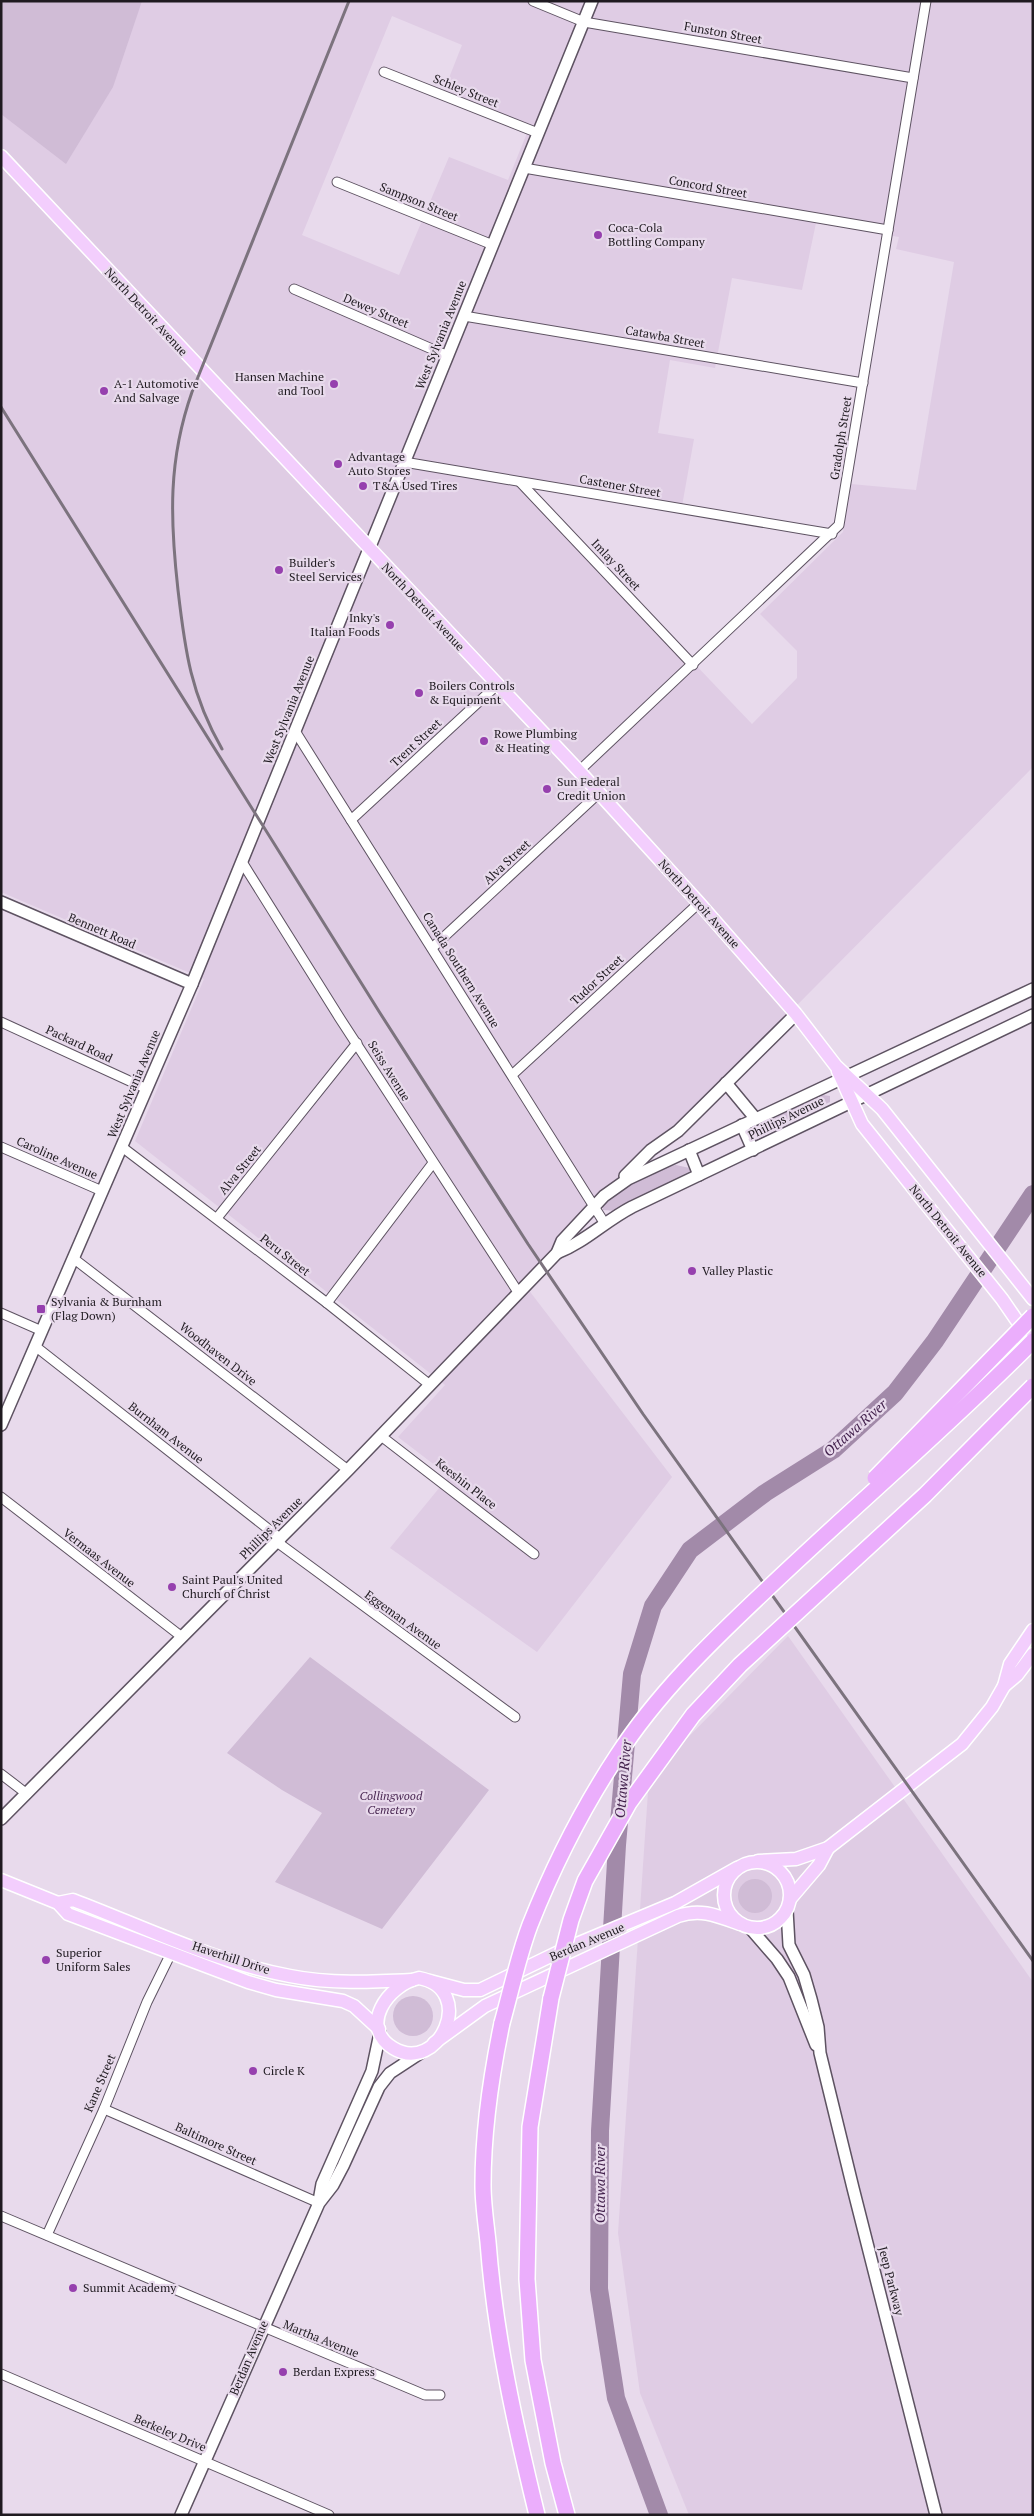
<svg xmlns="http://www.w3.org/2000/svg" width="1034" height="2516" font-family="'PT Serif',serif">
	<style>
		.built { fill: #dfcce4; fill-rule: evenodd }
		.green { fill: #d0bcd6 }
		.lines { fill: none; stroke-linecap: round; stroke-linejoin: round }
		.river { stroke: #a28aa9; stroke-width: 18 }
		.street-casing { stroke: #5e5362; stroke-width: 11 }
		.secondary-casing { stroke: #5e5362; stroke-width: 14 }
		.primary-casing { stroke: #fff; stroke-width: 15 }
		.highway-casing { stroke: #fff; stroke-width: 18 }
		.street { stroke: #fff; stroke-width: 9 }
		.secondary { stroke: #fff; stroke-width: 11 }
		.primary { stroke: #f3cefd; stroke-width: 12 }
		.highway { stroke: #ebaefc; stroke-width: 15 }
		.rail { stroke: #7c737e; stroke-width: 3 }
		.highway-bridge-casing { stroke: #fff; stroke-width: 18; stroke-linecap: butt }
		.highway-bridge { stroke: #ebaefc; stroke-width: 15 }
		.poi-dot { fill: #9640ae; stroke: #e8daec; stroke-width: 2 }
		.labels { text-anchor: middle; stroke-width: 4.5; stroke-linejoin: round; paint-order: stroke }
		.street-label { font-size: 12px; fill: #1f1a20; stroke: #e8daec }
		.poi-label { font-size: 12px; fill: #1f1a20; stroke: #e8daec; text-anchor: start }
		.park-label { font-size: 12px; font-style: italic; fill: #4b2954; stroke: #e8daec }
		.water-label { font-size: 14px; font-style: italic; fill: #401f4a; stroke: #e8daec }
	</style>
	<rect width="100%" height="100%" fill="#e8daec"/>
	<g class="built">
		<path d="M1 1H1033V767L594 1210 521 1280 672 1477 537 1652 390 1548 449 1476 398 1437 445 1385 135 1141 204 979 1 892ZM392 16 462 45 443 93 529 128 508 180 449 157 399 275 302 235ZM816 223 899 237 896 249 954 262 916 490 851 484 843 532 760 614 797 651V678L752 724 521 482 682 506 694 439 658 433 670 360 715 368 732 278 802 290Z"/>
		<polygon points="788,1636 1033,1982 1033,2515 689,2515 640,2393 618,2233 649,1777"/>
	</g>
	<g class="green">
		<polygon points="1,1 142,1 113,87 66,164 1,114"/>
		<polygon points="823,1095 830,1096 830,1102 758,1136 754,1134 755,1130 804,1101"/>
		<path d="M676 1165 694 1169 616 1211 603 1210V1206C623 1190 650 1168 676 1165Z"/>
		<polygon points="310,1657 489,1790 382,1929 275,1882 322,1813 282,1790 227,1753"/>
		<circle cx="755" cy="1896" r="17"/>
		<circle cx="413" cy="2016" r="20"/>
	</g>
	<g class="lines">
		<polyline class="river" points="659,2515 616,2398 599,2289 600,2131 617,1845 632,1674 653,1606 690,1550 765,1493 833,1450 895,1393 935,1341 1033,1194"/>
		<defs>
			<g id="street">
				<polyline points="533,1 584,22 913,78"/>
				<polyline points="384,72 538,133"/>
				<polyline points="524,168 888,230"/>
				<polyline points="337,182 493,245"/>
				<polyline points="294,289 448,356"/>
				<polyline points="464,316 863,383"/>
				<polyline points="404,462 832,534"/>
				<polyline points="520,482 693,665"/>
				<polyline points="295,731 605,1224"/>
				<polyline points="579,771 839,525 926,1"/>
				<polyline points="351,820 497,685"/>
				<polyline points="242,862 339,1017 518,1292"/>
				<polyline points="432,948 599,793"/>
				<polyline points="1,1022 147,1089"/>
				<polyline points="512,1075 699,903"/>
				<polyline points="1,1147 102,1191"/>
				<polyline points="122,1147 327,1303 430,1385"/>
				<polyline points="217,1218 357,1043"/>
				<polyline points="73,1258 348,1470"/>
				<polyline points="327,1303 433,1163"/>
				<polyline points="1,1313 42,1331"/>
				<polyline points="35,1346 281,1539"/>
				<polyline points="381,1436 534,1554"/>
				<polyline points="1,1497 182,1637"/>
				<polyline points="277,1542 515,1717"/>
				<polyline points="1,1774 27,1794"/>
				<polyline points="104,2109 319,2203"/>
				<polyline points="1,2216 425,2395 440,2395"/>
				<polyline points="47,2235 104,2109 147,2002 177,1941"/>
				<polyline points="1,2374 329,2515"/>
			</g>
			<g id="secondary">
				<polyline points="1,902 192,984"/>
				<polyline points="726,1083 755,1118"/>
				<polyline points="742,1125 753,1150"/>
				<polyline points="689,1150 699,1175"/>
				<polyline points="625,1176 651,1150 678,1131 796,1014"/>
				<path d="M557 1253C585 1242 605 1221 632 1207L1033 1015"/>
				<polyline points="1,1425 192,984 592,1"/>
				<polyline points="1,1819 348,1470 557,1253 562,1241 604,1196 628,1179 1033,989"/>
				<polyline points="787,1910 789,1945 804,1975 811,1999 818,2027 820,2053 853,2188 936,2515"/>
				<polyline points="750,1928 777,1959 789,1977 816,2045"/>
				<polyline points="319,2201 322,2184 372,2071 380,2033"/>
				<polyline points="181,2515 319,2203 333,2185 343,2166 379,2087 390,2073 422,2052"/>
			</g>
			<g id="primary">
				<polyline points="1,156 579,771 699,903 796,1014 836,1066 882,1109 1033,1299"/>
				<polyline points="838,1071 862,1124 1002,1299 1033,1344"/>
				<polyline points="1004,1686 1017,1675 1033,1654"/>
				<polyline points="758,1861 796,1859 828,1848 962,1744 992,1707 1004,1686 1010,1664 1033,1630"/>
				<circle cx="757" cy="1895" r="33"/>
				<polyline points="1,1880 58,1903 68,1914 248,1982 276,1990 343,2001 354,2006 379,2029"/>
				<polyline points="790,1899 819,1865 828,1848"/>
				<path d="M58 1903 73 1900C144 1927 215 1962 290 1976 330 1984 371 1982 412 1980"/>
				<path d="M419 1978C478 1989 439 2076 393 2048 359 2027 387 1985 419 1978Z"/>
				<polyline points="430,1981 464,1990 480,1990 565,1949 675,1903 737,1868"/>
				<path d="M434 2043 485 2006 678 1916C701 1908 718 1916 740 1924"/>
			</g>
			<g id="highway">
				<polyline points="551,1998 530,2127 527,2279 533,2360 553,2463 567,2515"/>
				<path d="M502 2023C491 2076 483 2130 483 2185 483 2204 486 2223 488 2242 495 2335 515 2425 537 2515"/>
			</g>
		</defs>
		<use href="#street" class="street-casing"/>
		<use href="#secondary" class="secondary-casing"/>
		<use href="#primary" class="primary-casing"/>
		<use href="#highway" class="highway-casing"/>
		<use href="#street" class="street"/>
		<use href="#secondary" class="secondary"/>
		<use href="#primary" class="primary"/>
		<use href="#highway" class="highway"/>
		<g class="rail">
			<polyline points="1,407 380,1013 528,1244 643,1414 1033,1961"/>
			<path d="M222 749C191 695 185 651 178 590 170 519 168 460 192 392L349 1"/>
		</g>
		<defs>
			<g id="highway-bridge">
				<polyline points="875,1478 1033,1316"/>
				<polyline points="551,1998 571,1920 585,1881 629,1803 693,1715 740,1665 925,1495 1033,1386"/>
				<path d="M502 2023C511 1991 518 1957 530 1925 553 1867 582 1809 617 1756 657 1694 711 1642 764 1592 853 1507 947 1428 1033 1341"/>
			</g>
		</defs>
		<use href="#highway-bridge" class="highway-bridge-casing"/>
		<use href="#highway-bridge" class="highway-bridge"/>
	</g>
	<g class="poi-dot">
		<circle cx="598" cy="235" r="5"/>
		<circle cx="334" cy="384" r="5"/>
		<circle cx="104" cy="391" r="5"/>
		<circle cx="338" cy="464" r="5"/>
		<circle cx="363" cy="486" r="5"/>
		<circle cx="279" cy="570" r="5"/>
		<circle cx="390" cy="625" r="5"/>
		<circle cx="419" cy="693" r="5"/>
		<circle cx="484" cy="741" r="5"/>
		<circle cx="547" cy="789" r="5"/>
		<circle cx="692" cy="1271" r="5"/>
		<rect x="36" y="1304" width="10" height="10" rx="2.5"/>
		<circle cx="172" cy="1587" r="5"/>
		<circle cx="46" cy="1960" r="5"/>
		<circle cx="253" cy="2071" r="5"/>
		<circle cx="73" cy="2288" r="5"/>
		<circle cx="283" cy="2372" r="5"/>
	</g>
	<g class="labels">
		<g class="street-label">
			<text transform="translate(723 33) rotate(10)" y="4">Funston Street</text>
			<text transform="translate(466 91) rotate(22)" y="4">Schley Street</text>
			<text transform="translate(708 187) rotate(10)" y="4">Concord Street</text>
			<text transform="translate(419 202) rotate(22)" y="4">Sampson Street</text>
			<text transform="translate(376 311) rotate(23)" y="4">Dewey Street</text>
			<text transform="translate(146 312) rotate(47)" y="4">North Detroit Avenue</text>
			<text transform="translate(441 335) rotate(-68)" y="4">West Sylvania Avenue</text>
			<text transform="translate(665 337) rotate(10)" y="4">Catawba Street</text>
			<text transform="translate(841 438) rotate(-81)" y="4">Gradolph Street</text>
			<text transform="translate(620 486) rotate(10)" y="4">Castener Street</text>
			<text transform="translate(616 565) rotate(47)" y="4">Imlay Street</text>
			<text transform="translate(423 607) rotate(47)" y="4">North Detroit Avenue</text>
			<text transform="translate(289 710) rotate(-68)" y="4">West Sylvania Avenue</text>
			<text transform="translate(416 743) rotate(-43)" y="4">Trent Street</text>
			<text transform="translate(507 862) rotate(-43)" y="4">Alva Street</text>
			<text transform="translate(699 904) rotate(48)" y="4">North Detroit Avenue</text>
			<text transform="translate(102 931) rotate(23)" y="4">Bennett Road</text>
			<text transform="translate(461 970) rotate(58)" y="4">Canada Southern Avenue</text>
			<text transform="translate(597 980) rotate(-43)" y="4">Tudor Street</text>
			<text transform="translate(79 1044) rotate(25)" y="4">Packard Road</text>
			<text transform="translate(389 1071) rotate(58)" y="4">Seiss Avenue</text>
			<text transform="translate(134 1084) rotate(-67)" y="4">West Sylvania Avenue</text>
			<text transform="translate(786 1118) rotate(-26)" y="4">Phillips Avenue</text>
			<text transform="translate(57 1158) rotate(24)" y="4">Caroline Avenue</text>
			<text transform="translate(240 1170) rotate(-51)" y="4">Alva Street</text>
			<text transform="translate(948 1231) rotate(51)" y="4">North Detroit Avenue</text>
			<text transform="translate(285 1255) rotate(38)" y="4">Peru Street</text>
			<text transform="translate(218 1354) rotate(38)" y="4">Woodhaven Drive</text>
			<text transform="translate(166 1433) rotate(38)" y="4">Burnham Avenue</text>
			<text transform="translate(466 1484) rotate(38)" y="4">Keeshin Place</text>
			<text transform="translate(271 1528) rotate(-45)" y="4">Phillips Avenue</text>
			<text transform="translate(99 1558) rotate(38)" y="4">Vermaas Avenue</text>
			<text transform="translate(403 1620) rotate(36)" y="4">Eggeman Avenue</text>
			<text transform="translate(587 1942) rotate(-23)" y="4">Berdan Avenue</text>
			<text transform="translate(231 1958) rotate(18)" y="4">Haverhill Drive</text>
			<text transform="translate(100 2083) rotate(-67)" y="4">Kane Street</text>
			<text transform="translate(216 2144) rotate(24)" y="4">Baltimore Street</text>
			<text transform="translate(891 2281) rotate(76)" y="4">Jeep Parkway</text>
			<text transform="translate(321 2339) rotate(22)" y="4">Martha Avenue</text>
			<text transform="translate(249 2358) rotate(-67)" y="4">Berdan Avenue</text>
			<text transform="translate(170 2433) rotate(23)" y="4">Berkeley Drive</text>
		</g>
		<g class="poi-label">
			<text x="608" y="232">Coca-Cola<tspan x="608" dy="14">Bottling Company</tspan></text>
			<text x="324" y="381" text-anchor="end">Hansen Machine<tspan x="324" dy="14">and Tool</tspan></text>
			<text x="114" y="388">A-1 Automotive<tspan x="114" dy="14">And Salvage</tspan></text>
			<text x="348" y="461">Advantage<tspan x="348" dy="14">Auto Stores</tspan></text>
			<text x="373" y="490">T&amp;A Used Tires</text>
			<text x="289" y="567">Builder's<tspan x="289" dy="14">Steel Services</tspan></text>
			<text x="380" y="622" text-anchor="end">Inky's<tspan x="380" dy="14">Italian Foods</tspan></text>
			<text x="429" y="690">Boilers Controls<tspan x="429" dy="14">&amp; Equipment</tspan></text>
			<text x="494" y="738">Rowe Plumbing<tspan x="494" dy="14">&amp; Heating</tspan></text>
			<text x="557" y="786">Sun Federal<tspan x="557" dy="14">Credit Union</tspan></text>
			<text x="702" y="1275">Valley Plastic</text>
			<text x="51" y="1306">Sylvania &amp; Burnham<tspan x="51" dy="14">(Flag Down)</tspan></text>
			<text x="182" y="1584">Saint Paul's United<tspan x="182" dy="14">Church of Christ</tspan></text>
			<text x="56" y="1957">Superior<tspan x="56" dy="14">Uniform Sales</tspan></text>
			<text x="263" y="2075">Circle K</text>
			<text x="83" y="2292">Summit Academy</text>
			<text x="293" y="2376">Berdan Express</text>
		</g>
		<g class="park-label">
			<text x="391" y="1800">Collingwood<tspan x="391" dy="14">Cemetery</tspan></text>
		</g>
		<g class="water-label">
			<text transform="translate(855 1428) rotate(-41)" y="5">Ottawa River</text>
			<text transform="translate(623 1779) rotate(-85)" y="5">Ottawa River</text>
			<text transform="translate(600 2184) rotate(-90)" y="5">Ottawa River</text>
		</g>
	</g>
	<rect width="1034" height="2516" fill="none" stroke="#1f1a20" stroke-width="5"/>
</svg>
